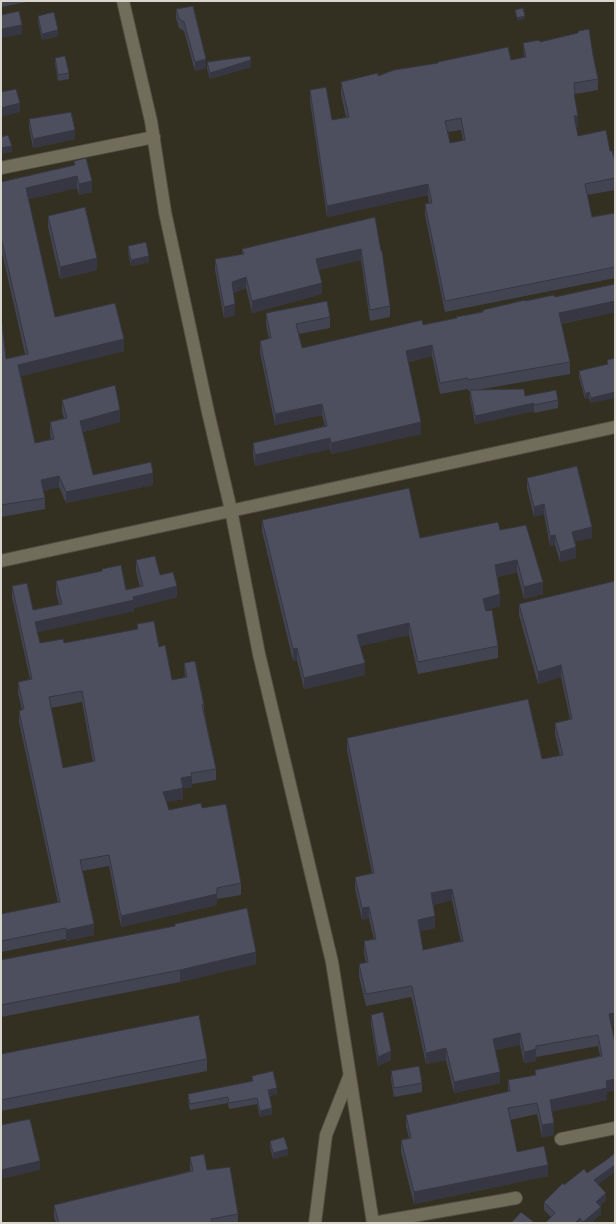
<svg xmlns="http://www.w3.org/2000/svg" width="616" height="1224" font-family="Manrope,sans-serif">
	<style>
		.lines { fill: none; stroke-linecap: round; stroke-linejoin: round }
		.street-casing { stroke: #514d41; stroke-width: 14 }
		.street { stroke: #716d5b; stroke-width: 12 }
		.wall { fill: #424452; fill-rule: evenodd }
		.shaded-wall { fill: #363742 }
		.building { fill: #4d4f5f; stroke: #363742; fill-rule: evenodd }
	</style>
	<rect width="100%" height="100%" fill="#343021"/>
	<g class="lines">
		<defs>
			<g id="street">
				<polyline points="123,1 151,121 165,212 208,412 231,510 259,654 332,962 373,1223"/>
				<polyline points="1,168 154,137"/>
				<polyline points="1,561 615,427"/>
				<polyline points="561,1139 615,1128"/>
				<polyline points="315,1223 326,1135 349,1077"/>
				<polyline points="373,1223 516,1198"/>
			</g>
		</defs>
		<use href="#street" class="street-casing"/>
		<use href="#street" class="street"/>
	</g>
	<g class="wall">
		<polygon points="1,1 32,1 1,7"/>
		<polygon points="193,6 206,68 195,71 184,31 179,28 176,18 176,9"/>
		<polygon points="38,16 58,36 42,40 38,22"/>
		<path d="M578 31 593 55 598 79V90L575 94V101L578 127H576L578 136 610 151 615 161V190L587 195 592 217 615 213V278L445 312 425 215V204L429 203 428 195 327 217 310 101V90L332 120 346 117 341 94V82L378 76 511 60 524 57 523 43 540 42 578 33ZM461 130 463 141 450 143 448 132Z"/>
		<polygon points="55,58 69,73 69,79 58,81 55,64"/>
		<polygon points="207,62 251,67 210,79 207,68"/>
		<polygon points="29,119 75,139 33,148 29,128"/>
		<polygon points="74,161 92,192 79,195 77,188 28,199 55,317 124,351 21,376 35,443 51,439 50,434 50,422 64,418 62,411 62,400 120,422 82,432 93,475 153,485 66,503 59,487 43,491 45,498 45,509 1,517 1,316 6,359 25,354 1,248 1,182 74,165"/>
		<polygon points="48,216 97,270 60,279 48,227"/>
		<polygon points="128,246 149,262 131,266 128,252"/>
		<polygon points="242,249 381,251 390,306 390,317 370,321 361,260 318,270 322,294 252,313 246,288 233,293 235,315 224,318 215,270 215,259 242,254"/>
		<polygon points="615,284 615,312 561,324 570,362 570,374 476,390 558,400 558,408 534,413 534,411 475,424 470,398 470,391 468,391 468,389 440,394 432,356 408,362 421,434 331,454 330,449 255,466 253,454 253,443 325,426 322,415 275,425 260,352 260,341 269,339 266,324 266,313 330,317 330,328 299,334 302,348 456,318 525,301 555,297"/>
		<polygon points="615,358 591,403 589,398 585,399 579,377 579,371 607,364 607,360"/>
		<polygon points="527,478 592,538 575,541 576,558 560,562 555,545 550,546 544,514 534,517 527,488"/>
		<polygon points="262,520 420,538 500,530 543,594 524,599 517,572 497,577 500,606 486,610 498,646 498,658 418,674 409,635 360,646 365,675 304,689 297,660 293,661 262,531"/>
		<path d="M136 560 160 575 177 597 134 608V611L37 632 40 643H64L137 629V624L159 647 172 680 185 678 184 663 204 705V711L216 769V780L192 784V787L183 788V799L166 802 169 810 202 808 241 883V895L217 899V905L121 927 109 866 82 871 94 935 66 941V939L1 952V914L58 903 19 722V711L22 710 18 693V682L30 679 12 597V586L33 610 59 605 56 592V581L102 571V569L126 590 140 587 136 571ZM82 702 93 762 63 768 51 708Z"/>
		<path d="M615 581V1025H611L615 1042V1090L607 1092V1100L552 1111 554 1135 542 1137 537 1114 510 1120 517 1152 548 1176 414 1204 401 1152V1140L409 1138 406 1126V1115L508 1092V1080L535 1075V1070L600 1056 598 1046 536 1057V1061L524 1063 520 1045 495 1050 500 1083 454 1093 446 1060 426 1064 412 999 411 997 366 1006 359 976V964L366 963 364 953V941L374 939 369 918 362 920 355 888V877L372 873 347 750V738L542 759 560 756 555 734V723L570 719 561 677 538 684 519 615V604ZM452 900 461 942 423 950 420 931 435 928 433 905Z"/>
		<polygon points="175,924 256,964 180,982 1,1017 1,960 175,926"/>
		<polygon points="371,1015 391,1060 378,1066 371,1024"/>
		<polygon points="1,1054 207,1059 207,1071 1,1111"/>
		<polygon points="391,1071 422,1083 422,1092 394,1097 391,1080"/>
		<polygon points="252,1076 277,1094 269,1096 272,1114 260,1117 257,1104 229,1109 228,1103 190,1110 188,1100 188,1094 252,1082"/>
		<polygon points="270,1141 288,1155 273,1159 270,1147"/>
		<polygon points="190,1157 207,1170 238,1214 238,1223 56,1223 54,1217 54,1205 190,1171"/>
		<polygon points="605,1161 598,1185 606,1200 600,1206 601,1214 591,1223 545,1223 551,1217 544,1210 544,1202 564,1185 587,1173"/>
	</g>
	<g class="shaded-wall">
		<polygon points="525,16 525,19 517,21 517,18"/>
		<polygon points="22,25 22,34 1,38 1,29"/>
		<polygon points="58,30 58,36 42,40 42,34"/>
		<polygon points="206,59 206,68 195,71 195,62"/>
		<polygon points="251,60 251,67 210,79 210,73"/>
		<polygon points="20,103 20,112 1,117 1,108"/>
		<polygon points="574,116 578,116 578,127 574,128"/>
		<polygon points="75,130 75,139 33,148 33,139"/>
		<polygon points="12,146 12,152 1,154 1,148"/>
		<polygon points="77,176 77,188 26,200 26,188"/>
		<polygon points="92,181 92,192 79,195 79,184"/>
		<polygon points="428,184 428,195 327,217 327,206"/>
		<polygon points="361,249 361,260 316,270 316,259"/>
		<polygon points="149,256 149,262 131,266 131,260"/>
		<polygon points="97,258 97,270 60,279 60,267"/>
		<polygon points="246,277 246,288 232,293 232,282"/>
		<polygon points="322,283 322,294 252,313 252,301"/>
		<polygon points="615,301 615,312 559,324 559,313"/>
		<polygon points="235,304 235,315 224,318 224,307"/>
		<polygon points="124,339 124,351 18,377 18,365"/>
		<polygon points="432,345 432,356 406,362 406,351"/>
		<polygon points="589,392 589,398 585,399 585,394"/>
		<polygon points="615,392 615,398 591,403 591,398"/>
		<polygon points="534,403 534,411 475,424 475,416"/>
		<polygon points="322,404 322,415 275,425 275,414"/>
		<polygon points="120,410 120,422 80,433 80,421"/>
		<polygon points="421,422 421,434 331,454 331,443"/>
		<polygon points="330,438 330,449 255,466 255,455"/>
		<polygon points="153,473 153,485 66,503 66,492"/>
		<polygon points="59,476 59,487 41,492 41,480"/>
		<polygon points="544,504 544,514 534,517 534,507"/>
		<polygon points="592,527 592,538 572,542 572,532"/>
		<polygon points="555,535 555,545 550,546 550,536"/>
		<polygon points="576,547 576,558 560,562 560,552"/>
		<polygon points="517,560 517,572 495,577 495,565"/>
		<polygon points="543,582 543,594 524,599 524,587"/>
		<polygon points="177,586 177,597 134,608 134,611 35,633 35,622"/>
		<polygon points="500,594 500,606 483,611 483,599"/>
		<polygon points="409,623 409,635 357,647 357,635"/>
		<polygon points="297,648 297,660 293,661 293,649"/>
		<polygon points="365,663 365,675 304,689 304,678"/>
		<polygon points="561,665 561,677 538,684 538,672"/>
		<polygon points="192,776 192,787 183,788 183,799 163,803 163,792 181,778"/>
		<polygon points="452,889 452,900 431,905 431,893"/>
		<polygon points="217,894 217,905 121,927 121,916"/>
		<polygon points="369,907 369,918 362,920 362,908"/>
		<polygon points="435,916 435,928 418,931 418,920"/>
		<polygon points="94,924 94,935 66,941 66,930"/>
		<polygon points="256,952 256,964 180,982 180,970"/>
		<polygon points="615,1013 615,1025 609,1026 609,1014"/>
		<polygon points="520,1033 520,1045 493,1050 493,1039"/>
		<polygon points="446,1048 446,1060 426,1064 426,1053"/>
		<polygon points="536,1049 536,1061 524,1063 524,1052"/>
		<polygon points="391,1051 391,1060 378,1066 378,1057"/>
		<polygon points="500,1072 500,1083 454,1093 454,1082"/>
		<polygon points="615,1079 615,1090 607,1092 607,1100 550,1112 550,1100 606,1081"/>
		<polygon points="277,1088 277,1094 268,1096 268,1090"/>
		<polygon points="272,1108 272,1114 260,1117 260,1111"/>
		<polygon points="554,1123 554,1135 542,1137 542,1125"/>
		<polygon points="288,1149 288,1155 273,1159 273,1153"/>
		<polygon points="40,1161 40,1170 1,1179 1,1170"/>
		<polygon points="548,1165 548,1176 414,1204 414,1192"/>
		<polygon points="615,1165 615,1172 594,1188 594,1180"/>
		<polygon points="606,1193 606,1200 596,1210 596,1202"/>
		<polygon points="601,1207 601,1214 591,1223 583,1223 583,1222"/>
		<polygon points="580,1218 580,1223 575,1223"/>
	</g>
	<g class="building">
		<polygon points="193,6 206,59 195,62 184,22 179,19 176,9"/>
		<polygon points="523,8 525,16 517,18 515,10"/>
		<polygon points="19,11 22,25 1,29 1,15"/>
		<polygon points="54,12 58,30 42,34 38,16"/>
		<path d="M589 29 593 55 598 79 574 83 575 93 574 94 578 116H574L578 136 606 130 610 151H612L615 161V178L585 184 592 217 615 213V267L445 301 425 204 432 203 428 184 327 206 310 90 326 87 332 120 349 117 341 82 378 73V76L394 70 438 63V62L508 47 511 60 526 57 523 43 539 40 540 42 578 33V31ZM461 118 465 140 450 143 445 121Z"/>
		<polygon points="65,56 69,73 58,75 55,58"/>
		<polygon points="250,56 251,60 210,73 207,62"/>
		<polygon points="16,89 20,103 1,108 1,92"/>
		<polygon points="71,112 75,130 33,139 29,119"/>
		<polygon points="8,135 12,146 1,148 1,137"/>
		<polygon points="86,158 92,181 79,184 77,176 26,188 55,317 115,303 124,339 18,365 35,443 54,439 50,422 67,418 62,400 115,385 120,410 80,421 93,475 151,462 153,473 66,492 59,476 41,480 45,498 1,505 1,316 6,359 28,354 1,237 1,182 75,165 74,161"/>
		<polygon points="85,207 97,258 60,267 48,216"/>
		<polygon points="375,217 381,251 382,251 390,306 370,310 361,249 316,259 322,283 252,301 246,277 232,282 235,304 224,307 215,259 244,254 242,249"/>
		<polygon points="146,242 149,256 131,260 128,246"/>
		<polygon points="615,284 615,301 559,313 570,362 468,380 468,378 440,383 432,345 406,351 421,422 331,443 330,438 255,455 253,443 327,426 322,404 275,414 260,341 271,338 266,313 327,301 330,317 296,324 302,348 422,320 423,325 457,318 456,317 483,312 483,310 525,300 525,301 554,295 555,297"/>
		<polygon points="615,358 615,392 591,398 589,392 585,394 579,371 608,364 607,360"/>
		<polygon points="524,389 525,396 556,390 558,400 534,405 534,403 475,416 470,390"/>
		<polygon points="577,466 592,527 572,532 576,547 560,552 555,535 550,536 544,504 534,507 527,478"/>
		<polygon points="409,488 420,538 498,522 500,530 526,525 543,582 524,587 517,560 495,565 500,594 483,599 486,611 492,610 498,646 418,662 409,623 357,635 365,663 304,678 297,648 293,649 262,520"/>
		<path d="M155 556 160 575 173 572 177 586 133 597 134 600 35 622 40 643 63 639 64 643 138 629 137 624 154 621 159 647 165 645 172 680 187 677 184 663 195 661 204 705H202L216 769 191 773 192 776 181 778 183 788 163 792 169 810 201 803 202 808 226 804 241 883 217 888V894L121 916 109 855 80 860 94 924 66 930V928L1 941V914L60 902 19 711 24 709 18 682 32 679 12 586 27 583 33 610 62 604 56 581 102 571V569L121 565 126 590 143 586 136 560ZM82 691 95 761 63 768 49 697Z"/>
		<path d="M615 581V1013L609 1014 615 1042V1079L606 1081 607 1088 550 1100 554 1123 542 1125 537 1103 508 1108 517 1152 544 1146 548 1165 414 1192 401 1140 411 1138 406 1115 510 1091 508 1080 536 1075 535 1070 602 1056 598 1035 536 1046V1049L524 1052 520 1033 493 1039 500 1072 454 1082 446 1048 426 1053 412 987 411 986 366 994 359 964 368 962 364 941 376 939 369 907 362 908 355 877 374 873 347 738 528 699 542 759 563 755 555 723 572 719 561 665 538 672 519 604ZM452 889 463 941 423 950 418 920 435 916 431 893Z"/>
		<polygon points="247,908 256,952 180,970 1,1005 1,960 175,926 175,924"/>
		<polygon points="383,1012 391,1051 378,1057 371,1015"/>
		<polygon points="199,1015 207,1059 1,1100 1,1054"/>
		<polygon points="419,1066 422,1083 394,1088 391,1071"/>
		<polygon points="273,1071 277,1088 268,1090 272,1108 260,1111 257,1098 229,1103 228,1097 190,1104 188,1094 253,1081 252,1076"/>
		<polygon points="30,1119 40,1161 1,1170 1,1125"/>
		<polygon points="284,1137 288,1149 273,1153 270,1141"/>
		<polygon points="615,1153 615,1165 594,1180 606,1193 596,1202 601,1207 583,1222 580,1218 575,1223 545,1223 555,1213 544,1202 563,1183 564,1185 584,1169 587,1173 605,1161"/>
		<polygon points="204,1154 207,1170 230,1167 238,1214 211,1219 212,1223 59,1223 54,1205 193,1171 190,1157"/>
		<polygon points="521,1212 535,1223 511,1223"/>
	</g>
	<rect width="616" height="1224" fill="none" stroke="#d8d6cd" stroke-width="4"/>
</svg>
